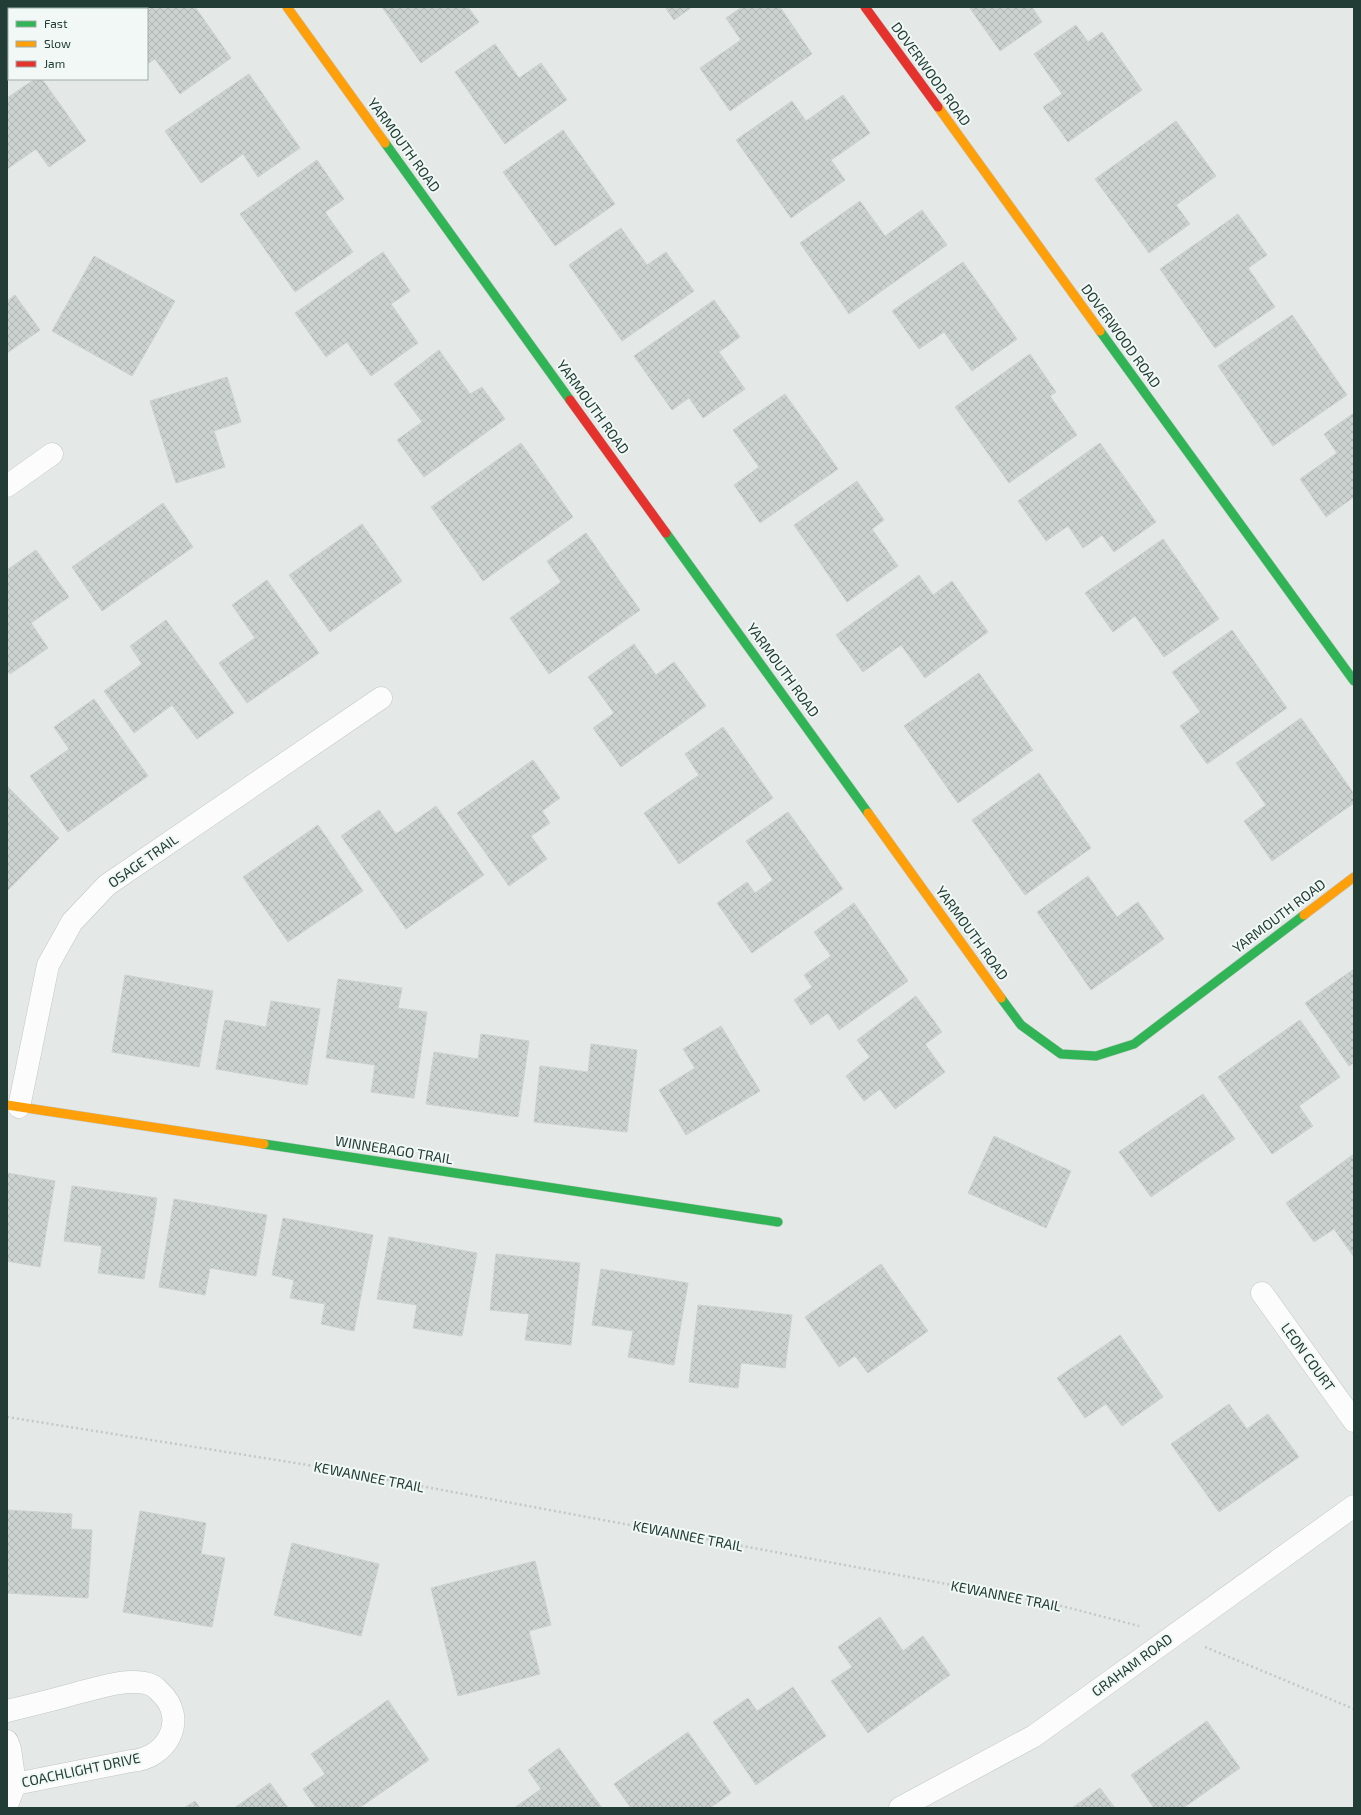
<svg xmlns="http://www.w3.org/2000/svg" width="1361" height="1815" font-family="'Exo 2',sans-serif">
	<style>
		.building { fill: url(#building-cross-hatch); stroke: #ccd2d0 }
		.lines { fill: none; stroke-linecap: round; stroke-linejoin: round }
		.street-casing { stroke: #c1c6c4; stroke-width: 23 }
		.fast-casing { stroke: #bfc7c4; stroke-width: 10 }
		.slow-casing { stroke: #bfc7c4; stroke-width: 10 }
		.jam-casing { stroke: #bfc7c4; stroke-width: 10 }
		.path { stroke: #c0c9c6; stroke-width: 2.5; stroke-dasharray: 2 3; stroke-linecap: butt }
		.street { stroke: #fbfcfb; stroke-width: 22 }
		.fast { stroke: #30b455; stroke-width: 9 }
		.slow { stroke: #ff9f0a; stroke-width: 9 }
		.jam { stroke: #e5322d; stroke-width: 9 }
		.labels { text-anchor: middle; stroke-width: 4; stroke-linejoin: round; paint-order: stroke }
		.street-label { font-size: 14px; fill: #213d36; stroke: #f1f8f5 }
	</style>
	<defs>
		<pattern id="building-cross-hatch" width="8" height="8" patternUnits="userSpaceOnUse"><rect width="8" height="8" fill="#ccd2d0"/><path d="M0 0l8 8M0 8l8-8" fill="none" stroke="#afb5b3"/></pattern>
	</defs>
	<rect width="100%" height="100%" fill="#e4e9e7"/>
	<g class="building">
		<polygon points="148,7 195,7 231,58 180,94 155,59 147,64 147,9 146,9"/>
		<polygon points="382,7 468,7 479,22 421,63"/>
		<polygon points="665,7 692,7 674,20"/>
		<polygon points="742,7 780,7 812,54 730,111 700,68 741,40 726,18"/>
		<polygon points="969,7 1032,7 1042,22 1000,51"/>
		<polygon points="1076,25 1088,42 1102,32 1142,90 1068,142 1043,107 1062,94 1034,54"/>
		<polygon points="495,44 519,78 541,63 567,100 505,144 455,72"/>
		<polygon points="249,74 300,148 258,177 243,154 201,183 165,131"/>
		<polygon points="35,79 42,79 86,141 49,167 36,149 7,169 7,98"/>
		<polygon points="843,95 870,133 831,160 845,180 791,218 736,140 792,101 806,121"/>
		<polygon points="1176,121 1216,176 1176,205 1190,224 1149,253 1095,179"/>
		<polygon points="563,130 615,204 555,246 503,172"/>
		<polygon points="317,160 344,199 325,212 353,252 295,292 240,214"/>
		<polygon points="860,201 885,236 922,210 947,245 849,314 800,243"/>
		<polygon points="1238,214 1267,255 1248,268 1275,307 1215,348 1160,269"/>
		<polygon points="621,228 647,265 666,252 694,291 622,341 569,265"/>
		<polygon points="383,252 410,291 391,304 418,343 371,376 347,342 326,357 295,313"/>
		<polygon points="94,256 175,301 132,376 52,331"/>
		<polygon points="963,262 1017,339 972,371 944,332 919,349 892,311"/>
		<polygon points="15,295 40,330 7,353 7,301"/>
		<polygon points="714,300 740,337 719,352 745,389 703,418 689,398 672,410 634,356"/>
		<polygon points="1292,315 1347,395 1273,446 1218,366"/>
		<polygon points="439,350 470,394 482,387 505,419 424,477 397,440 422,422 394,384"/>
		<polygon points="1030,354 1056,392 1050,396 1077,435 1009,483 955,407"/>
		<polygon points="227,377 241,422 214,431 225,467 176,483 150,401"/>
		<polygon points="785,394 838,469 760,523 734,485 759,467 733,430"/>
		<polygon points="1354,413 1354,497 1326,517 1300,479 1337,453 1324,434"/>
		<polygon points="521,443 573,517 483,581 431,507"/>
		<polygon points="1100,443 1156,522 1114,552 1102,535 1083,548 1068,526 1046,541 1018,501"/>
		<polygon points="857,481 884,520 872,529 898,566 847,602 794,525"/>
		<polygon points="163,503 193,547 102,611 72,567"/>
		<polygon points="362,524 402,581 330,632 289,575"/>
		<polygon points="586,533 640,610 549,674 510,618 561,582 547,561"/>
		<polygon points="1163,539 1219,619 1164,657 1135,616 1113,632 1085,593"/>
		<polygon points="36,550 69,597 31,623 48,648 10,674 7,671 7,570"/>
		<polygon points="919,575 933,595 952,581 988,632 925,678 901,645 863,672 836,635"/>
		<polygon points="267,580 319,653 247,703 219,663 255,638 232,605"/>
		<polygon points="166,620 234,713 197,739 172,705 134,733 104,691 142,664 130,646"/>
		<polygon points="1232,630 1287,708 1207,764 1180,726 1200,712 1172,672"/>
		<polygon points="634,644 656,675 674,662 706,706 621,767 593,728 614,713 588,677"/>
		<polygon points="979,673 1033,750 958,803 904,726"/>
		<polygon points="94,699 148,776 68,832 30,776 69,749 54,727"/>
		<polygon points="1301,718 1354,794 1354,803 1272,861 1244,821 1266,805 1236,763"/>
		<polygon points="723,727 773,798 679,864 644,813 699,775 685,754"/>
		<polygon points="533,760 560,798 542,811 550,823 531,836 547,859 509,886 457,813"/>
		<polygon points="1039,773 1091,848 1025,895 972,820"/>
		<polygon points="7,786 59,838 7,891"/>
		<polygon points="436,806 484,875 406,929 341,836 379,810 396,834"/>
		<polygon points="788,812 843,889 752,953 717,903 747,882 755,893 773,880 746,841"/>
		<polygon points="318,825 363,891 288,942 243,877"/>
		<polygon points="1088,876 1117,917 1138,902 1164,939 1091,990 1037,912"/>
		<polygon points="854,903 908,981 839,1030 828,1013 811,1025 794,1000 812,987 804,975 831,956 814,932"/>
		<polygon points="1354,969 1354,1063 1349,1066 1305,1003"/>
		<polygon points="125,975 213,991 199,1067 112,1052"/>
		<polygon points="338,979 402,988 398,1008 427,1012 414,1098 371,1092 375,1065 326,1058"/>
		<polygon points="916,996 942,1032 925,1044 945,1072 895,1109 880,1089 864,1101 846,1076 870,1057 857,1040"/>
		<polygon points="271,1001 320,1009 307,1085 216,1069 225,1020 266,1027"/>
		<polygon points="1300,1020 1340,1077 1299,1106 1313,1126 1272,1154 1218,1077"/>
		<polygon points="721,1026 760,1091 686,1135 659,1090 695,1068 683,1049"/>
		<polygon points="481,1034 529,1041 518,1117 426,1104 434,1052 478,1059"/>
		<polygon points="591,1044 637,1050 627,1132 534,1122 540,1066 588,1072"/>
		<polygon points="1203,1094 1235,1139 1151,1197 1119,1152"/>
		<polygon points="994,1136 1071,1171 1046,1228 968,1193"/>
		<polygon points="1354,1154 1354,1257 1334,1229 1314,1242 1286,1203"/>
		<polygon points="7,1173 55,1181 40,1267 7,1261"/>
		<polygon points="72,1186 157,1198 144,1279 98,1273 102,1246 64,1241"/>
		<polygon points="174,1199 267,1215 256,1276 210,1268 205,1295 159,1287"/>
		<polygon points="283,1218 373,1235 354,1331 321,1324 325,1304 290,1298 294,1280 272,1275"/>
		<polygon points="389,1237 477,1253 462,1336 413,1328 417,1305 377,1299"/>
		<polygon points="496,1254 580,1263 571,1345 525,1340 529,1314 490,1310"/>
		<polygon points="881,1264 928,1331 868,1373 855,1356 839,1367 805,1317"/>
		<polygon points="601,1269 688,1283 674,1365 628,1357 633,1331 592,1325"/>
		<polygon points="698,1305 792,1315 785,1368 741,1363 738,1388 689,1382"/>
		<polygon points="1120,1335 1163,1397 1122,1426 1106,1404 1085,1418 1057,1378"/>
		<polygon points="1229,1404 1247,1429 1268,1414 1299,1457 1219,1512 1171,1444"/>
		<polygon points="7,1510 72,1514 71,1529 92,1530 88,1598 7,1593"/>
		<polygon points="140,1511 206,1523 201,1554 225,1558 212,1627 123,1612"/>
		<polygon points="292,1543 379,1564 361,1636 274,1615"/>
		<polygon points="535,1561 551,1625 529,1631 540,1674 458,1696 431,1588"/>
		<polygon points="880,1617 903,1651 923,1636 950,1675 868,1733 831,1681 852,1667 838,1647"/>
		<polygon points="793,1687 826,1736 756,1785 713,1722 748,1698 757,1711"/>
		<polygon points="388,1700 429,1760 359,1808 316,1808 303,1789 325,1774 311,1754"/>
		<polygon points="1207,1721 1240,1768 1183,1808 1154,1808 1131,1775"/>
		<polygon points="688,1732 731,1793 710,1808 631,1808 614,1784"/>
		<polygon points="559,1748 602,1808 514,1808 541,1789 528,1770"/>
		<polygon points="270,1783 288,1808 234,1808"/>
		<polygon points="1100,1788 1115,1808 1072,1808"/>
		<polygon points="195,1801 200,1808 184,1808"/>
	</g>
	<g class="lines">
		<defs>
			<g id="street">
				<polyline points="10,9 13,7"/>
				<polyline points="7,486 52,454"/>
				<polyline points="19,1107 48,965 72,922 107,885 381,698"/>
				<polyline points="1262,1293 1354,1421"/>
				<path d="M7 1711C32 1705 57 1699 81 1692 102 1687 123 1679 145 1683 151 1684 156 1687 160 1692 189 1719 167 1759 131 1761L15 1784"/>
				<polyline points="7,1741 10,1749 15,1784 7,1805"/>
				<polyline points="900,1808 1034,1736 1354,1506"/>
			</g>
			<g id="fast">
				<polyline points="385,143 570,400"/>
				<polyline points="1100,331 1354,681"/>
				<polyline points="666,533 868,813"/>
				<polyline points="1001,998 1021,1025 1061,1054 1096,1056 1134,1044 1304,915"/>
				<polyline points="264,1144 778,1222"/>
			</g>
			<g id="slow">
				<polyline points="287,7 385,143"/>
				<polyline points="938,107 1100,331"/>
				<polyline points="868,813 1001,998"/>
				<polyline points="1304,915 1354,877"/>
				<polyline points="7,1105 264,1144"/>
			</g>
			<g id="jam">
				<polyline points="865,7 938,107"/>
				<polyline points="570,400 666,533"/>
			</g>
		</defs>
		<use href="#street" class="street-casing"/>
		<use href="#fast" class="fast-casing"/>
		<use href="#slow" class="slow-casing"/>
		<use href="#jam" class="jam-casing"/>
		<g class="path">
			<polyline points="7,1417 308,1465 1054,1604 1139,1626"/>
			<polyline points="1205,1647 1354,1709"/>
		</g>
		<use href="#street" class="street"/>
		<use href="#fast" class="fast"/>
		<use href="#slow" class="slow"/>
		<use href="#jam" class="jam"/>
	</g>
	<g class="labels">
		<g class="street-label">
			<text transform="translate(931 74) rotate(54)" y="5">DOVERWOOD ROAD</text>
			<text transform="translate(404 145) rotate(54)" y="5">YARMOUTH ROAD</text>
			<text transform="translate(1121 336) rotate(54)" y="5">DOVERWOOD ROAD</text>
			<text transform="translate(593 407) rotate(54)" y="5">YARMOUTH ROAD</text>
			<text transform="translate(783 670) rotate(54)" y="5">YARMOUTH ROAD</text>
			<text transform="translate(143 861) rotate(-35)" y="5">OSAGE TRAIL</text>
			<text transform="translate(1279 916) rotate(-37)" y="5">YARMOUTH ROAD</text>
			<text transform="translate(972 933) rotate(54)" y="5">YARMOUTH ROAD</text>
			<text transform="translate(394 1150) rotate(9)" y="5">WINNEBAGO TRAIL</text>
			<text transform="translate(1308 1357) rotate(54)" y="5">LEON COURT</text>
			<text transform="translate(369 1477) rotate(11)" y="5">KEWANNEE TRAIL</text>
			<text transform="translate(688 1536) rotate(11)" y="5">KEWANNEE TRAIL</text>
			<text transform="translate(1006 1596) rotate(11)" y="5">KEWANNEE TRAIL</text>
			<text transform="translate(1132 1665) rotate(-36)" y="5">GRAHAM ROAD</text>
			<text transform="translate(81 1770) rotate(-12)" y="5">COACHLIGHT DRIVE</text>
		</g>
	</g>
	<rect width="1361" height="1815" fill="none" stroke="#213d36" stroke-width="16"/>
	<rect x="8" y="8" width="140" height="72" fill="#f1f8f5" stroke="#9eada9"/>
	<rect x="16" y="21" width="20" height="6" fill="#30b455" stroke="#9eada9"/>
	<text x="44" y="28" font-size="12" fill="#213d36">Fast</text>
	<rect x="16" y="41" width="20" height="6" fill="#ff9f0a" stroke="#9eada9"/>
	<text x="44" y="48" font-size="12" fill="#213d36">Slow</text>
	<rect x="16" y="61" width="20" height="6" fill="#e5322d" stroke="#9eada9"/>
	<text x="44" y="68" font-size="12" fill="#213d36">Jam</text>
</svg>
